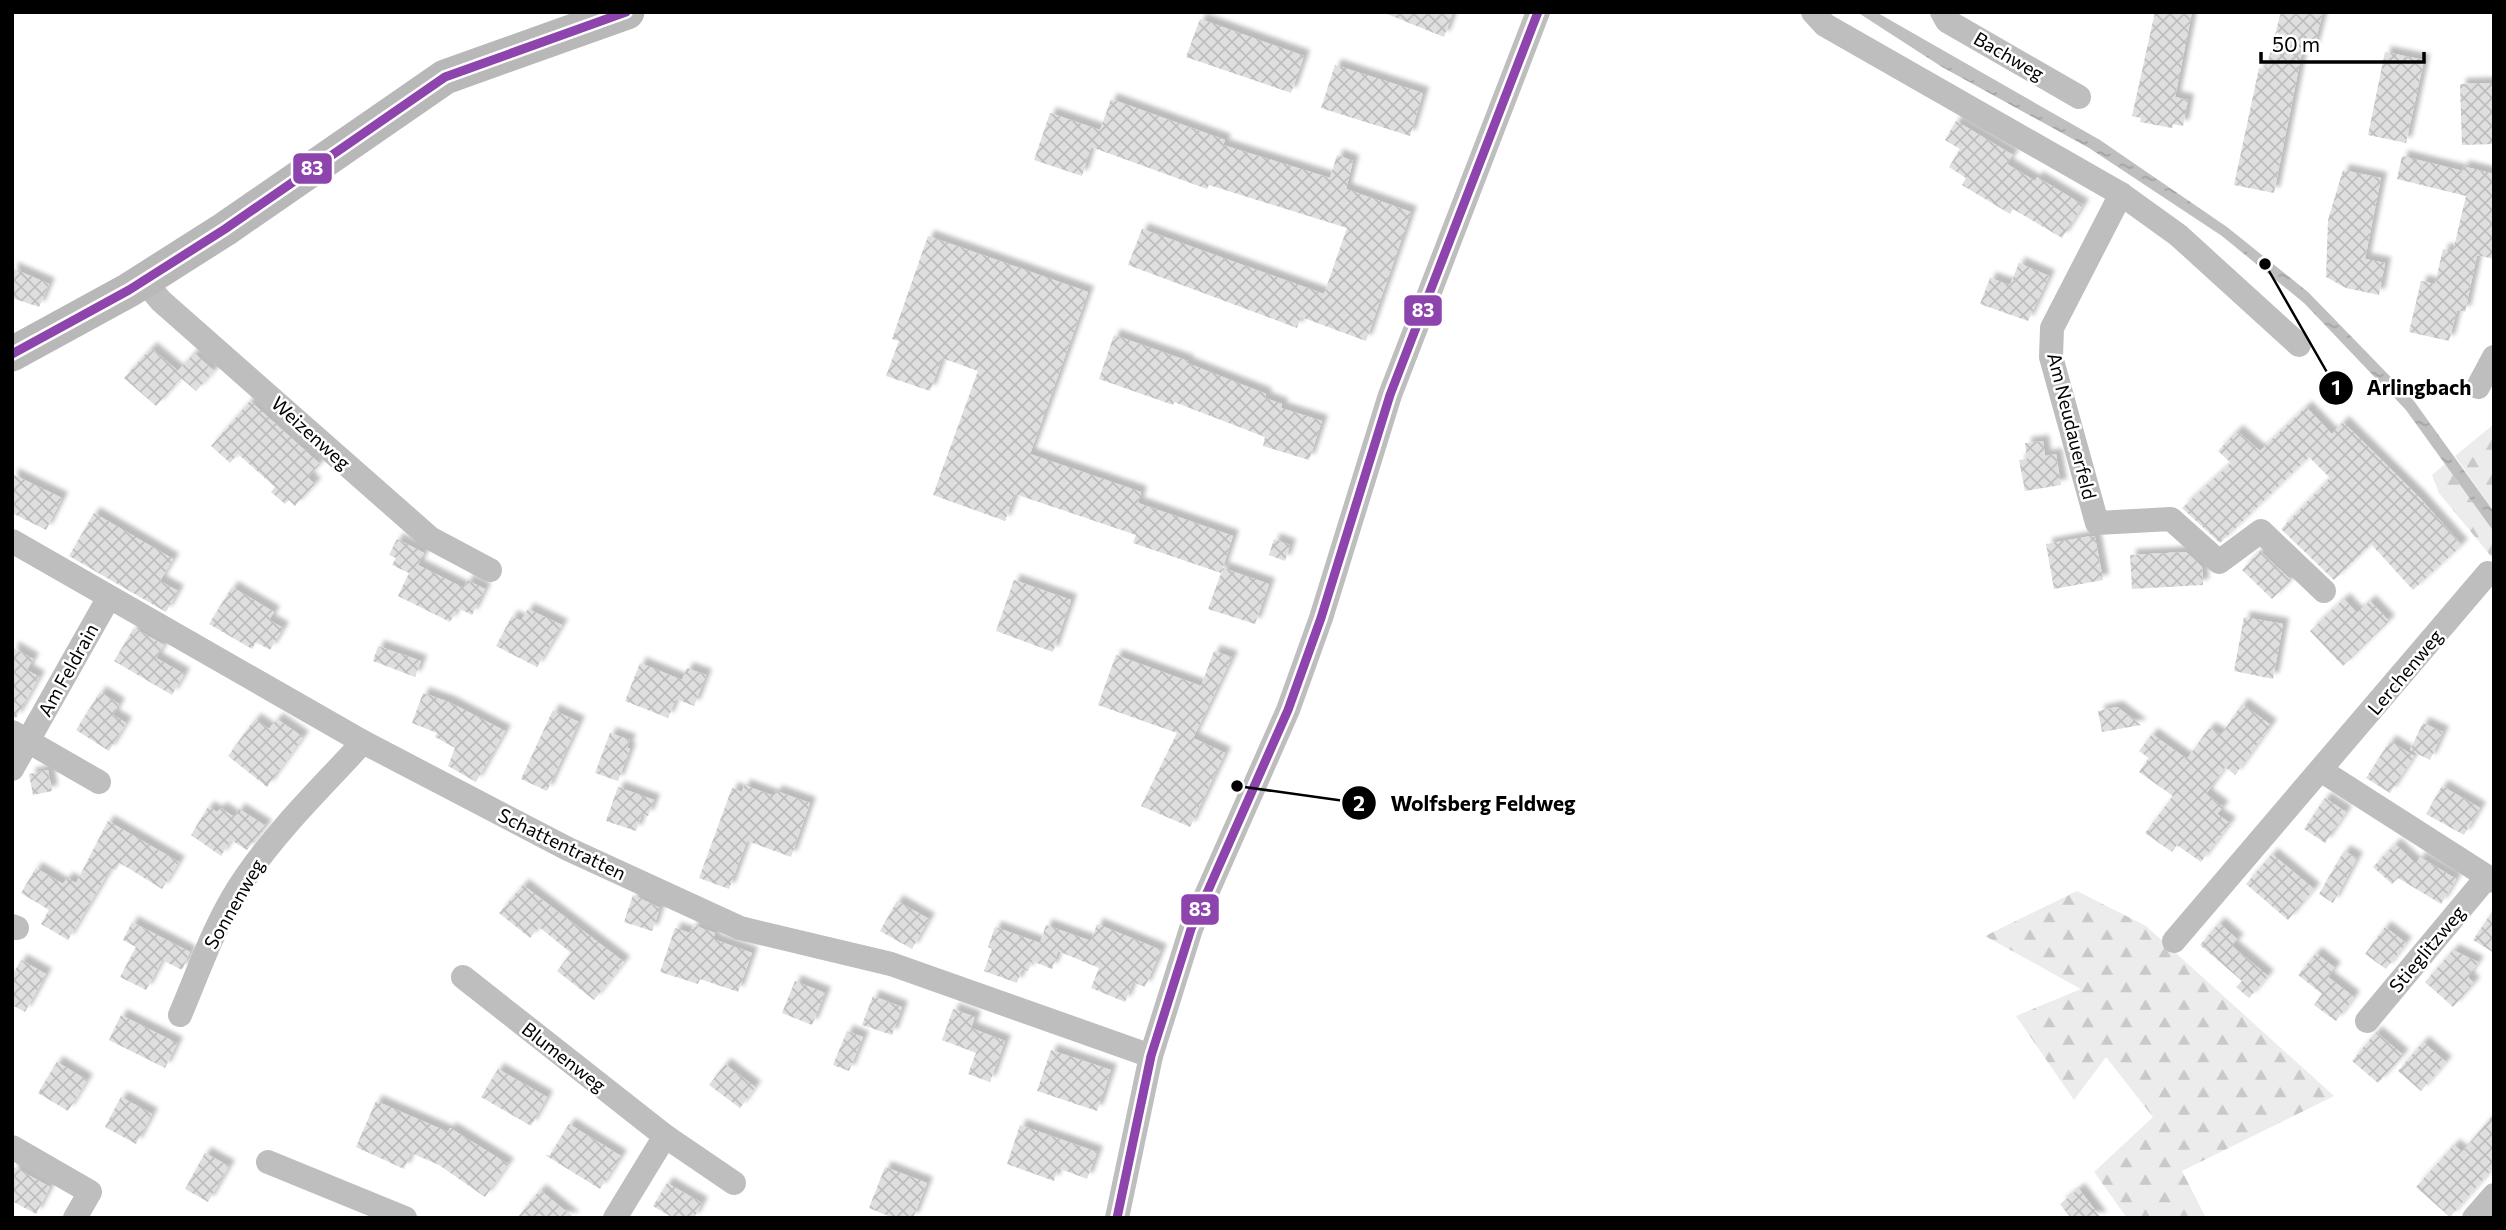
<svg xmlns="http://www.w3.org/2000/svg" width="2506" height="1230" font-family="Commissioner,sans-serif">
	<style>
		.forest { fill: url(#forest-firs) }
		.water { fill: url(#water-ripples) }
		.building { fill: url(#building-cross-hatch); filter: url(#shadow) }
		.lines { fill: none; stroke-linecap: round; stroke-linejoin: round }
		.minor { stroke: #bebebe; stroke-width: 24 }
		.secondary { stroke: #b8b8b8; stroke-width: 35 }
		.bus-1-casing { stroke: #fff; stroke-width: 14 }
		.bus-1 { stroke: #8e44ad; stroke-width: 9 }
		.labels { text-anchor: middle; stroke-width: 5; stroke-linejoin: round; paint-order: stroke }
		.street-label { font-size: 19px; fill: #000; stroke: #fff }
		.leader { fill: none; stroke: #000; stroke-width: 2.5 }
		.callout-dot { fill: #000; stroke: #fff; stroke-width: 2.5 }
		.mark-label { font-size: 21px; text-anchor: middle; font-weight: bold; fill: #fff }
		.callout-label { font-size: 21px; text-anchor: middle; font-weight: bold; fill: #000; stroke: #fff; stroke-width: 5; stroke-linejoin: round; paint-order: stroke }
		.line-badge { stroke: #fff; stroke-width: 2.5 }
		.badge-label { font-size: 19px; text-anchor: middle; font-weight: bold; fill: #fff }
	</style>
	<defs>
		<pattern id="forest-firs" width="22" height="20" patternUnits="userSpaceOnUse" patternTransform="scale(1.75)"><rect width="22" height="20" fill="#ececec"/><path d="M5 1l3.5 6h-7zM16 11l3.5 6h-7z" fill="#c9c9c9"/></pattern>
		<pattern id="water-ripples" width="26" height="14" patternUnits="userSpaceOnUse" patternTransform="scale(1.75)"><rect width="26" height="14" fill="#bfbfbf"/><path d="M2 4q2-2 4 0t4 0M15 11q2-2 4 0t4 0" fill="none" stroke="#a2a2a2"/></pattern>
		<pattern id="building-cross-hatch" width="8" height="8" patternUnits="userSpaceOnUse" patternTransform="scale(1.75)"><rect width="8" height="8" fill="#dfdfdf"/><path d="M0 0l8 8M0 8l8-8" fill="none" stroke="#bebebe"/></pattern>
		<filter id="shadow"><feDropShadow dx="6" dy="-6" stdDeviation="2" flood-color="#0004"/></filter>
	</defs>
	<rect width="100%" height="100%" fill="#fff"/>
	<g class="forest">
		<polygon points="2494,424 2494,512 2455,456"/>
		<polygon points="2445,464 2494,532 2494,560 2439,493 2432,475"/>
		<polygon points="2077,891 2146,926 2334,1096 2182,1171 2206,1218 2127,1218 2094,1172 2153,1117 2106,1057 2074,1100 2016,1016 2081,989 1985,936"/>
	</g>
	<polygon class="water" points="1857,12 1876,12 2100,140 2227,227 2308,292 2414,401 2494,512 2494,532 2406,410 2304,303 2222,236 2089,148 1942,67"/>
	<g class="building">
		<polygon points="1382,12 1453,12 1444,37"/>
		<polygon points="2155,12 2192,12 2175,97 2188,100 2183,126 2173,124 2172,128 2140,122 2141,118 2132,116"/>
		<polygon points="2281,12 2323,12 2313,50 2303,47 2274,193 2234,185 2259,68 2266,69"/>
		<polygon points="1200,19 1304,56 1291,93 1186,57"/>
		<polygon points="2385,52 2424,60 2406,143 2368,135"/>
		<polygon points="1335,65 1423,93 1410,136 1321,108"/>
		<polygon points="2494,83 2494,144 2462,145 2460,84"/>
		<polygon points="1111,99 1225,140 1223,145 1330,178 1337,155 1353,161 1346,189 1411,212 1366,341 1301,317 1297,328 1128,265 1142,229 1324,294 1347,228 1209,185 1207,189 1091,147 1082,176 1034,160 1050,113 1100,130"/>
		<polygon points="1956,121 2013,155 2007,164 2035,181 2037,177 2083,205 2062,238 2013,209 2010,214 1962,185 1966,178 1949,167 1960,149 1945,140"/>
		<polygon points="2402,156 2463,171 2462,166 2494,174 2494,259 2477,255 2465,312 2457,310 2449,341 2409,332 2421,281 2435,284 2443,249 2453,251 2466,196 2397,179"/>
		<polygon points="2343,170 2381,178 2365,259 2385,263 2379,295 2346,288 2326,277 2328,220"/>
		<polygon points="928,236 1088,292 1030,454 1141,492 1138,503 1233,536 1221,573 1133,543 1136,535 1015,494 1005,521 933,495 978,371 942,358 930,391 886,376 899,341 892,339"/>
		<polygon points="2019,263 2049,276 2028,321 1980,304 1990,278 2010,285"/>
		<polygon points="12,268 49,284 39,307 12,298"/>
		<polygon points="1114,335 1188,361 1187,363 1266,394 1265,398 1282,404 1281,408 1322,421 1309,460 1263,446 1265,437 1174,402 1173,405 1099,379"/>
		<polygon points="151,348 178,371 194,353 214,371 196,391 181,378 156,406 124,378"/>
		<polygon points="250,401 320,464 308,477 315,484 295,506 289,500 285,504 271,492 275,487 238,454 230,463 211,446"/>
		<polygon points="2306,407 2332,434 2343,422 2418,496 2462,545 2413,590 2371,544 2334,580 2281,529 2330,478 2309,457 2220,543 2182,508 2231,463 2218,451 2237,431 2260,451"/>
		<polygon points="2043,441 2045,456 2056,454 2061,485 2025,491 2019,460 2027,459 2025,443"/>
		<polygon points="12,474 62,498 46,530 12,513"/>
		<polygon points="94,513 173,559 160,581 178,591 166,612 69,556"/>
		<polygon points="2091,536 2095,537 2103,580 2054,589 2046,544"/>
		<polygon points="397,539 424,553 418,565 464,588 467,580 485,589 472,615 458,608 450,622 398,596 409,573 392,565 396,558 389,555"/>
		<polygon points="1274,539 1290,545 1285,561 1269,555"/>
		<polygon points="2260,551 2291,580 2272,599 2242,570"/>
		<polygon points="2186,552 2202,567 2203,585 2132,589 2130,555"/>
		<polygon points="1223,568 1269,584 1255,624 1208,609"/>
		<polygon points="1014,580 1071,600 1053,652 996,631"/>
		<polygon points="232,587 274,612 269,620 283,628 270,650 256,642 252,649 209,624"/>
		<polygon points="2344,599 2357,613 2370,601 2389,621 2343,666 2310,631"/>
		<polygon points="528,609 562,625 537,667 496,646 512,616 521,621"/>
		<polygon points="2244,617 2283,624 2273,679 2234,671"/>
		<polygon points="134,628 164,645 156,658 184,674 172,695 114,661"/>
		<polygon points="378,646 421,661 415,677 373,661"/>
		<polygon points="12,647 33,659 27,670 39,677 16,718 12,717"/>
		<polygon points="1214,651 1232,657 1193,738 1225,753 1190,827 1141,806 1177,733 1098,705 1116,655 1201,686"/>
		<polygon points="640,663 682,680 687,668 706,675 694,706 676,699 668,718 625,701"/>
		<polygon points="100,692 119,704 113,715 126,723 109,751 76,730"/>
		<polygon points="423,693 449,702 505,731 476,782 448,766 455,748 435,737 437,733 412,723"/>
		<polygon points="2242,704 2271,725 2235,775 2225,767 2206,794 2223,807 2217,814 2230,823 2201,862 2177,845 2172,852 2145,833 2173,796 2139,772 2149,758 2139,751 2152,734 2187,759 2209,728 2221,735"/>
		<polygon points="2117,707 2141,725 2102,732 2098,711"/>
		<polygon points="553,710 579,722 547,791 521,779"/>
		<polygon points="255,719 269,729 277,719 303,737 267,787 228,756"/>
		<polygon points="2423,723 2443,732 2430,760 2410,750"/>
		<polygon points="610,733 630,740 627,748 630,749 618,781 595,773"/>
		<polygon points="2390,741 2414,756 2390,793 2366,778"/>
		<polygon points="48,770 52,791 33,795 29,774"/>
		<polygon points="744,785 774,796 776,791 810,803 791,857 747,841 729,889 699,878 732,788 742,792"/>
		<polygon points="2442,786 2480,808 2464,835 2426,814"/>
		<polygon points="618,787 654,800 648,816 642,814 636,831 606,821"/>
		<polygon points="2325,798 2346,812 2325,843 2304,829"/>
		<polygon points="208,807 217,812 221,808 234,817 239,809 266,826 247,850 231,840 221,856 191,835"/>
		<polygon points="108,821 179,862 162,889 120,863 116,870 111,868 68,940 41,924 49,910 21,893 36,868 63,884 67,878 76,883"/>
		<polygon points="2395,844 2416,864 2420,857 2456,879 2441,904 2398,878 2392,884 2373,867"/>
		<polygon points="2344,851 2357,858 2333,903 2319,894"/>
		<polygon points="2272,854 2314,889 2288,920 2246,884"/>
		<polygon points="523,885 624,962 594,1000 557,971 571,953 539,927 530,938 499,913"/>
		<polygon points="633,895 660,908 652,931 624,922"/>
		<polygon points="897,901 929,919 912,949 880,931"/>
		<polygon points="2494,909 2494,953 2473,940"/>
		<polygon points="132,922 190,952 182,970 162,960 146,990 120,977 136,947 123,940"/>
		<polygon points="2219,923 2238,940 2232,946 2268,976 2249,998 2236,987 2242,981 2200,945"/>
		<polygon points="1097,924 1161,950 1145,987 1133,982 1125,1002 1091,988 1099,968 1058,951 1052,969 1032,961 1028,971 1022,969 1017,983 984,971 992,949 988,947 995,927 1040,943 1046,925 1091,941"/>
		<polygon points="693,925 715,933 713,939 752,953 738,992 700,979 698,984 660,972 675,928 690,933"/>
		<polygon points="2385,927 2406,943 2386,969 2365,954"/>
		<polygon points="2453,950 2478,962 2468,977 2474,983 2453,1007 2425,982"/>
		<polygon points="2316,953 2335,968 2328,977 2354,997 2336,1021 2314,1005 2322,994 2298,975"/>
		<polygon points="21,960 46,974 25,1012 12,1005 12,976"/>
		<polygon points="795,981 825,993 812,1025 782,1013"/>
		<polygon points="873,996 902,1007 892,1035 862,1025"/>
		<polygon points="953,1009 975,1017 971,1028 1005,1041 990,1082 968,1074 976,1053 942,1040"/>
		<polygon points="121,1015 177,1043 165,1068 109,1040"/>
		<polygon points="847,1031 863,1037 849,1071 833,1065"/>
		<polygon points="2376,1032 2403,1055 2378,1083 2352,1061"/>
		<polygon points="2423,1042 2446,1062 2421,1091 2398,1071"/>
		<polygon points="1051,1050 1111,1070 1097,1111 1037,1091"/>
		<polygon points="57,1062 87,1080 68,1111 38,1093"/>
		<polygon points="725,1064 755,1087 740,1108 709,1085"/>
		<polygon points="498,1069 547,1097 531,1126 481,1097"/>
		<polygon points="121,1097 152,1114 136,1144 105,1127"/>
		<polygon points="376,1101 448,1132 450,1128 508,1164 485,1197 439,1165 411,1153 404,1169 356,1147"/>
		<polygon points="2494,1114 2494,1167 2450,1217 2416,1187 2454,1145 2462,1152"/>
		<polygon points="569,1124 621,1156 600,1189 545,1155 550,1155"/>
		<polygon points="1020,1125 1097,1152 1087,1179 1058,1168 1054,1181 1007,1164"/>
		<polygon points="205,1153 229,1166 208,1202 185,1189"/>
		<polygon points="12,1166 50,1187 36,1214 12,1201"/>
		<polygon points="885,1167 927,1183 913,1218 893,1218 869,1208"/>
		<polygon points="667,1183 702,1203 694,1218 673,1218 653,1206"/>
		<polygon points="2079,1189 2101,1218 2071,1218 2060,1204"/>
		<polygon points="540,1190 574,1218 517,1218"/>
	</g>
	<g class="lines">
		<g class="minor">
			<polyline points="1813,12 1825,25 2121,194 2178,235 2299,345"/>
			<polyline points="1942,12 1947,21 2079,97"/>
			<polyline points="2121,194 2052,328 2051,357 2097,523 2171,519 2219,562 2261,531 2324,591"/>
			<polyline points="144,281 161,301 430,538 490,570"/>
			<polyline points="2478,387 2494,357"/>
			<polyline points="12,541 363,742 568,849 740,928 891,964 1151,1056"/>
			<polyline points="12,732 99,782"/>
			<polyline points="12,769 108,599"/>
			<polyline points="2322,771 2494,881"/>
			<polyline points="12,926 17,928"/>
			<polyline points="2174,941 2488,573"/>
			<polyline points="463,977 665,1136 734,1183"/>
			<path d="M180 1015C200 968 217 917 247 875 280 827 324 785 363 742"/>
			<polyline points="2367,1021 2487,877"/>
			<polyline points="12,1147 90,1192 75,1218"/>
			<polyline points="268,1162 405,1218"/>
			<polyline points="615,1218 665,1136"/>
			<polyline points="1117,1218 1151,1056 1191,929 1288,710 1321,618 1390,395 1538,12"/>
			<polyline points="2474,1218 2494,1195"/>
		</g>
		<polyline class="secondary" points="12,354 129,290 225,229 445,77 627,12"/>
		<defs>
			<g id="bus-1">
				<polyline points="12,354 129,290 225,229 445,77 626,12"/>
				<polyline points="1117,1218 1151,1056 1191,929 1288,710 1321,618 1390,395 1538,12"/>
			</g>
		</defs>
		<use href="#bus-1" class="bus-1-casing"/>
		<use href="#bus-1" class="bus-1"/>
	</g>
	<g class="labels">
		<g class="street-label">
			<text transform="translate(2009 56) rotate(30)" y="7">Bachweg</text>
			<text transform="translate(2072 426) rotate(76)" y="7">Am Neudauerfeld</text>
			<text transform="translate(311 433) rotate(42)" y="7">Weizenweg</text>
			<text transform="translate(68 670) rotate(-61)" y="7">Am Feldrain</text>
			<text transform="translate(2405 672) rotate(-50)" y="7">Lerchenweg</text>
			<text transform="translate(562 844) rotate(26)" y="7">Schattentratten</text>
			<text transform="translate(234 904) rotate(-60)" y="7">Sonnenweg</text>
			<text transform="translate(2427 949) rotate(-50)" y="7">Stieglitzweg</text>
			<text transform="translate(564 1057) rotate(38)" y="7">Blumenweg</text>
		</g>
	</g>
	<path class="leader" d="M2265 264L2336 388M1237 786L1359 803"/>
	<g class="callout-dot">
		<circle cx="2265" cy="264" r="7"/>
		<circle cx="1237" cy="786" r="7"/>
		<circle cx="2336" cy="388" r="18"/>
		<circle cx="1359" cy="803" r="18"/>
	</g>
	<g class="mark-label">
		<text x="2336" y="395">1</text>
		<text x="1359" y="811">2</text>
	</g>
	<g class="callout-label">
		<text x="2419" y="395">Arlingbach</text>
		<text x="1483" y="811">Wolfsberg Feldweg</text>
	</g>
	<g class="line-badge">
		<rect x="292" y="152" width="41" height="33" rx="7" fill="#8e44ad"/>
		<rect x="1403" y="294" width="40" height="33" rx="7" fill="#8e44ad"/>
		<rect x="1180" y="893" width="40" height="33" rx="7" fill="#8e44ad"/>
	</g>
	<g class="badge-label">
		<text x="312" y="175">83</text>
		<text x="1423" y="317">83</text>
		<text x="1200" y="916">83</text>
	</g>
	<rect width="2506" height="1230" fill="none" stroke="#000000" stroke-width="28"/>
	<path d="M2261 52v10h163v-10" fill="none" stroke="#000000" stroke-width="3.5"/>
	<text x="2272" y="52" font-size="21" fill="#000000" stroke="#ffffff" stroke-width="5" paint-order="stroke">50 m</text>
</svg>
